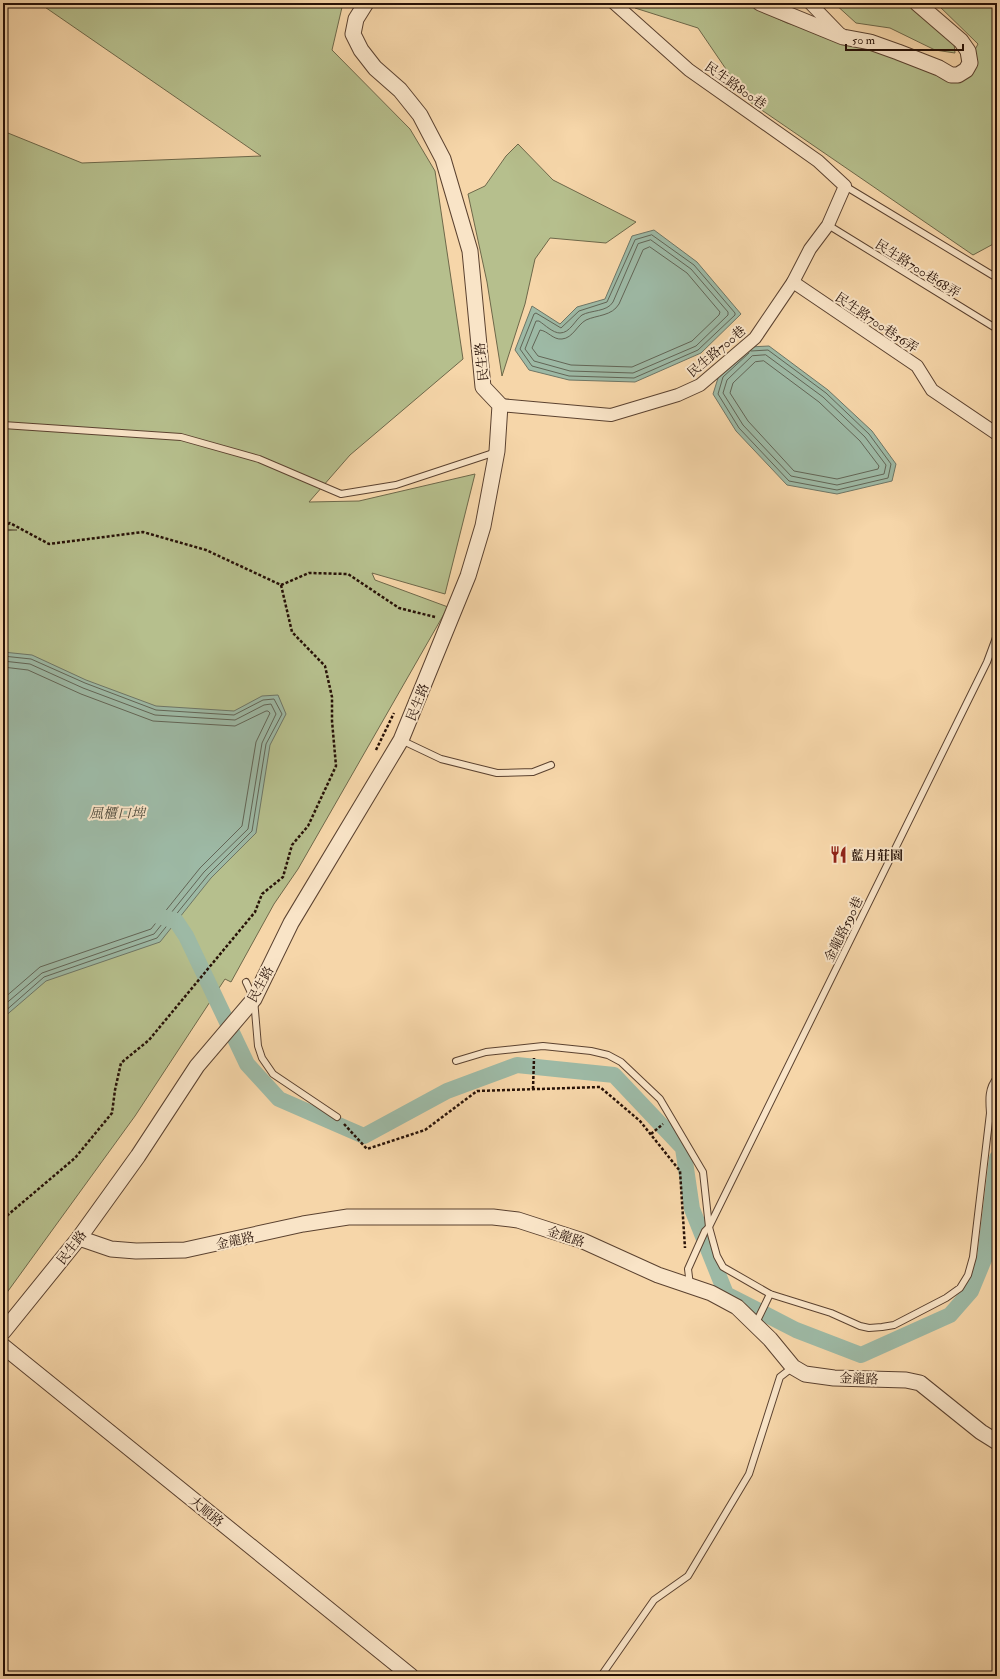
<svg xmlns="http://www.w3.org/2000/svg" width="1000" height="1679" font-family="'IM FELL Double Pica','Noto Serif TC',serif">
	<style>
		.green { fill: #b6bf8d; stroke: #6e684a }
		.water { fill: #9db9a5; stroke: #6e7666 }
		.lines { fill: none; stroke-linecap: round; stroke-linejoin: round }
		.shore { stroke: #626556; stroke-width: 1 }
		.canal { stroke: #9db9a5; stroke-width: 16 }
		.service-casing { stroke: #5b4230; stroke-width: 8 }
		.minor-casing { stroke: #5b4230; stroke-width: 14 }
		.tertiary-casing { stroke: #5b4230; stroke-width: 17 }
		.path { stroke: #271107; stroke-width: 2.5; stroke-dasharray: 3 2; stroke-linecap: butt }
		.service { stroke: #f9e4c7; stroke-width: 6 }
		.minor { stroke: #f9e4c7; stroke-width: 12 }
		.tertiary { stroke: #f9e4c7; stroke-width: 15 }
		.labels { text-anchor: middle; stroke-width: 4; stroke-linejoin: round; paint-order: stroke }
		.street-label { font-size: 13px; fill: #271107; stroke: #f9e4c7 }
		.poi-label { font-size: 13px; font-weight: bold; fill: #271107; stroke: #f9e4c7; text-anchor: start }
		.water-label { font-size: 14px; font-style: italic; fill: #504c3e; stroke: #f9e4c7 }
	</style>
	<rect width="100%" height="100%" fill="#f6d6a9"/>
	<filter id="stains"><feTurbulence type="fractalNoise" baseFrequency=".005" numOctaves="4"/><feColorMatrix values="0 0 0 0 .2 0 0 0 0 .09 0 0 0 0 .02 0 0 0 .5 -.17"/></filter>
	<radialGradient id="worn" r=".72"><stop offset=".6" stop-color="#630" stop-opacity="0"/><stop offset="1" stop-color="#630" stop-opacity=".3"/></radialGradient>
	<g class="green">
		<polygon points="39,3 343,3 332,50 410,129 435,171 463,359 350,455 309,502 359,501 475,474 445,594 372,573 375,580 448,607 298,869 274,904 231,982 225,979 135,1116 3,1298 3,531 17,530 3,529 3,131 82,163 261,156"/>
		<polygon points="630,3 744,3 787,23 961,76 978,44 936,3 997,3 997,242 973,255 747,100 698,28 635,8"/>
		<polygon points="834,3 914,3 953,34 955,53 935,50 890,28 856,23"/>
		<polygon points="518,144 553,180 636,222 606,243 550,238 535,259 525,304 502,376 487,282 468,194 485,186 506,156"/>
	</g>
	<g class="water">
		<polygon points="654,230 697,262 741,314 701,353 635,382 569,380 529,370 515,350 532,306 560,324 577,307 605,299 632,236"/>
		<polygon points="769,346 828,390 872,431 896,464 892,481 837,494 787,485 736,431 713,394 719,375 749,347"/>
		<polygon points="3,652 32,655 86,680 156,706 234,711 262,696 278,695 286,714 270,745 256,833 211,878 160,942 46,981 3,1018"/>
	</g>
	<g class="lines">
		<g class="shore">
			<polygon points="652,235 694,265 735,313 735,315 698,350 634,378 569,376 532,366 520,349 534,314 536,313 561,328 579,311 607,302 635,240"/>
			<path d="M651 240 691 269 728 312V315L696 346 633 373 570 371 534 361 525 349 536 321H539C545 325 553 333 560 333 570 333 575 320 582 315 591 310 607 312 613 302L638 244Z"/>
			<path d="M650 247 687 273 720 312 719 315 692 341 632 367 571 365 538 356 532 348 540 330C548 331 553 340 562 339 573 338 577 325 586 320 597 315 612 316 619 304L643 250Z"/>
			<polyline points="749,353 723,377 718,394 739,428 789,481 837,490 888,478 891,464 869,434 826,393 768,350 751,351"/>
			<polygon points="766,355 823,397 865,437 886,465 884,474 837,485 791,476 743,425 723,393 727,380 752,356"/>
			<polygon points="764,361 819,402 860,441 879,466 878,469 837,479 794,471 748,421 730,393 733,383 755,362"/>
			<polyline points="3,656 31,659 85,683 156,710 234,715 263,700 274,699 282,714 266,744 252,831 208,875 157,938 44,977 3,1013"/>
			<polyline points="3,661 30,664 83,688 155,715 235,720 264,705 271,704 276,714 262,743 248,829 204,872 154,934 42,973 3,1006"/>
			<polyline points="3,667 28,670 81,694 153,721 235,726 266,711 268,711 270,713 256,742 242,826 200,868 151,929 40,967 3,999"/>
		</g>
		<polyline class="canal" points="155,915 176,921 186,936 247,1064 279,1099 364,1136 447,1091 517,1065 614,1075 683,1148 692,1209 726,1294 796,1330 861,1355 950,1315 971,1291 985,1257 997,1158"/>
		<defs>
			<g id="service">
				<polyline points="845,186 997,278"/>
				<polyline points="828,225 997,329"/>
				<polyline points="3,425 181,437 259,459 341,494 396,485 496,452"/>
				<polyline points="401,740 441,759 497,773 533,772 551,765"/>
				<polyline points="246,982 254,999 258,1046 262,1058 273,1074 337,1117"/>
				<path d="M456 1061 486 1052 543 1046 591 1051 608 1055 621 1062 660 1099 703 1172 709 1227 717 1256 723 1267 770 1294 831 1313 860 1326 869 1328 882 1327 894 1325 946 1298 960 1288 968 1275 973 1257 990 1113C989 1100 988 1088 997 1078"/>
				<polyline points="690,1285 688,1269 705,1231 709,1227 987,662 997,635"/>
				<polyline points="755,1325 770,1294"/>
				<polyline points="601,1676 654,1600 688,1576 749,1474 780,1377 793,1367"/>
			</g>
			<g id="minor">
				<polyline points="810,3 842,36"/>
				<polyline points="793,282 917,366 932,390 997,434"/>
				<polyline points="500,405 611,415 678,395 700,385 755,338 793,282 810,249 828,225 845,186 818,161 689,70 614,3"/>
			</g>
			<g id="tertiary">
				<polyline points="760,3 843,37 870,42 898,52 939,68 951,75 958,75 966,70 970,63 968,51 961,41 917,3"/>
				<polyline points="79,1238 111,1249 136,1251 185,1250 303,1224 348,1217 493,1217 518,1220 583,1241 658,1275 711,1293 737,1307 770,1339 793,1367 805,1374 834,1378 906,1380 920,1383 981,1432 997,1442"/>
				<polyline points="3,1332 79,1238 138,1156 197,1066 254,999 291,923 401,740 468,576 483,526 497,451 500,405 483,387 470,251 443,159 420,115 400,90 375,68 361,50 353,34 356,19 366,3"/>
				<polyline points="3,1346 411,1676"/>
			</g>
		</defs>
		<use href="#service" class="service-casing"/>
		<use href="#minor" class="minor-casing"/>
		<use href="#tertiary" class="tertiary-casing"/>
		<g class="path">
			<polyline points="3,526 10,523 49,544 143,532 206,550 281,585 292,632 325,666 332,697 332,721 336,766 308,826 292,845 283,877 262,894 255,912 149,1040 121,1063 115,1090 112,1113 75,1158 3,1219"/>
			<polyline points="281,585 309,573 348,574 399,608 435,617"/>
			<polyline points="376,750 394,713"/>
			<polyline points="533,1089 534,1058"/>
			<polyline points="344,1124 367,1149 425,1130 477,1091 600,1087 640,1121 680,1171 685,1248"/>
			<polyline points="651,1134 663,1124"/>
		</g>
		<use href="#service" class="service"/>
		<use href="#minor" class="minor"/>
		<use href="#tertiary" class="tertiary"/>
	</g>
	<defs>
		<symbol id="restaurant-bare" viewBox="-9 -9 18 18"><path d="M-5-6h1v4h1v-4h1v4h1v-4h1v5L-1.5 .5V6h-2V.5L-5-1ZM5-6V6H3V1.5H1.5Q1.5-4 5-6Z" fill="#8f2418" stroke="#f9e4c7" stroke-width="2.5" paint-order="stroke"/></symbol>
	</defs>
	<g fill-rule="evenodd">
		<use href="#restaurant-bare" x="826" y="842" width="25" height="25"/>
	</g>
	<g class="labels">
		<g class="street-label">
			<text transform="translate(736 85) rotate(35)" y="5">民生路800巷</text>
			<text transform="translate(918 268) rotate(32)" y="5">民生路700巷68弄</text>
			<text transform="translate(877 322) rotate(34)" y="5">民生路700巷56弄</text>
			<text transform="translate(716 351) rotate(-40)" y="5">民生路700巷</text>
			<text transform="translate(481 362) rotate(-96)" y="5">民生路</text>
			<text transform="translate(417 702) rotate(-68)" y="5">民生路</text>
			<text transform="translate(843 929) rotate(-64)" y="5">金龍路590巷</text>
			<text transform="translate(260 984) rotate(-61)" y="5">民生路</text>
			<text transform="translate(566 1236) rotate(19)" y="5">金龍路</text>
			<text transform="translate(235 1240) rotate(-13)" y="5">金龍路</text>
			<text transform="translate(71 1247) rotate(-52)" y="5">民生路</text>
			<text transform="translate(859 1378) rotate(2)" y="5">金龍路</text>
			<text transform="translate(207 1511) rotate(39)" y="5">大順路</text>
		</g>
		<g class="poi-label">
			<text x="851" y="860">藍月莊園</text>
		</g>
		<g class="water-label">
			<text x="117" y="818">風櫃口埤</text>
		</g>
	</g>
	<rect width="1000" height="1679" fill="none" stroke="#f6d6a9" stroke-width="16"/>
	<rect x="4" y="4" width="992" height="1671" fill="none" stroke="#271107" stroke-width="2"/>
	<rect x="8" y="8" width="984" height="1663" fill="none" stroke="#271107"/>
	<path d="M846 44v6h117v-6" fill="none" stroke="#271107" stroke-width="2"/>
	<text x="852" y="44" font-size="12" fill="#271107" stroke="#f9e4c7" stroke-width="3" paint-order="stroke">50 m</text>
	<rect width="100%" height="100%" filter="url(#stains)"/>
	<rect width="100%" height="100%" fill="url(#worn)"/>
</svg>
